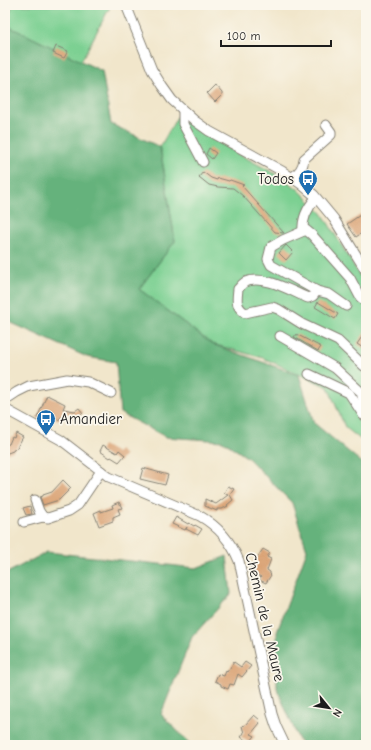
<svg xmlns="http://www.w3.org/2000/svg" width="371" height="750" font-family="'Comic Neue',sans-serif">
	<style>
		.green { fill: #7cd092; stroke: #4c7657 }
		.forest { fill: #65b27c; stroke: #40674c }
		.building { fill: #daa374 }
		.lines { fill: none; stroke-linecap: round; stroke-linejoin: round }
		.minor-casing { stroke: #868174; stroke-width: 11 }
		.minor { stroke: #fff; stroke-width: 9 }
		.labels { text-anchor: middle; stroke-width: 3.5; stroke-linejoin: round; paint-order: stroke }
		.poi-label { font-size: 15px; fill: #1c1c1c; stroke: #fbf7ec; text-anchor: end }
		.street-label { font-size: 15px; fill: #1c1c1c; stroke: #fbf7ec }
	</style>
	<rect width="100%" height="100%" fill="#fbf7ec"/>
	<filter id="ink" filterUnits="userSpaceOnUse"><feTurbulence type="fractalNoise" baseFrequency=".025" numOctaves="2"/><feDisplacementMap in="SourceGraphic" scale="8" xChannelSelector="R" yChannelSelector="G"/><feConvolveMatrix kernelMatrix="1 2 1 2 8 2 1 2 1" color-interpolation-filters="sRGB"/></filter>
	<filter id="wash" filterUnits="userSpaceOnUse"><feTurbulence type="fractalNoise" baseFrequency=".012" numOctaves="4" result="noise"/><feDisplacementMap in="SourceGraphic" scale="16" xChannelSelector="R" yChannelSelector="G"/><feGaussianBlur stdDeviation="0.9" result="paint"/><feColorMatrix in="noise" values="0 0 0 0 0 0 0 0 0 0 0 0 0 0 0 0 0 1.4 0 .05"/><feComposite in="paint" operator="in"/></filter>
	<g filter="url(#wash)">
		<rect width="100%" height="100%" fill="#f1e6cb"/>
		<g class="green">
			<polygon points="13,5 111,5 70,82 5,55 5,23"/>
			<polygon points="177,117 235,152 279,176 298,189 322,213 366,286 366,444 345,427 328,387 263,358 212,344 139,289 175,241 160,147"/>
		</g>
		<g class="forest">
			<polygon points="5,21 10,27 102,71 111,124 160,147 175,241 139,289 212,344 299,375 314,423 366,466 366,745 301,745 277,689 277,632 307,550 292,503 248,458 223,441 166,437 120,413 116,362 87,357 5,320"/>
			<polygon points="47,552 196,568 227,556 231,594 192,637 161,714 191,745 5,745 5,574"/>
		</g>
		<g id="blocks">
			<g class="building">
				<polygon points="56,46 68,51 64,58 53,53"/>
				<polygon points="215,85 222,93 222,95 215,102 207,93"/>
				<polygon points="209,148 216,153 212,159 206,154"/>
				<polygon points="203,172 211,178 217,180 218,178 229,181 230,180 244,185 242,186 284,233 275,232 243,196 233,188 218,187 209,185 199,177"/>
				<polygon points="366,211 366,230 356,237 347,224"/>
				<polygon points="286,245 293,252 286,260 279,253"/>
				<polygon points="318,302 338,314 335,319 315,307"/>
				<polygon points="366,331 366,350 357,344"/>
				<polygon points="296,334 321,347 318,351 294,337"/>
				<polygon points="47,395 65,404 63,409 75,411 79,408 83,413 77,416 76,419 61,417 59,420 54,418 51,425 37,418"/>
				<polygon points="16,433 23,437 16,449 15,448 13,451 5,454 5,445 9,444 12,437 14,438"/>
				<polygon points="103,445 117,453 119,450 125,455 119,462 111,457 110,458 100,451"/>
				<polygon points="143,468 168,475 165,485 140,479"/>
				<polygon points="63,480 71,488 59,500 43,505 40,497 43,496 43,495 52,492"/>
				<polygon points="228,486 234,489 230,495 233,500 227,505 228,506 222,509 217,509 217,511 205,506 205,499 216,504 228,495 224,493"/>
				<polygon points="119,502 122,508 118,509 120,514 113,517 113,521 99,526 94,513 101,510 101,512 113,508 112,505"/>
				<polygon points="30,506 32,514 26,515 23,508"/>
				<polygon points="176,517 188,524 189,523 194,526 195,525 202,529 198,535 186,529 187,527 185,530 172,524"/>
				<polygon points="263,549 270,553 267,557 271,559 267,570 270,572 270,574 271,575 266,583 259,580 261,577 253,573 251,567"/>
				<polygon points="234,662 241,667 245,662 251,666 242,677 238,674 234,685 230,684 228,689 221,686 221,684 215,681 218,674 224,676 226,671 227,672"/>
				<polygon points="254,715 260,720 258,722 260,723 251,734 255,736 249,743 241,737 244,733 242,726 245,725"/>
			</g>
		</g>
	</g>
	<g filter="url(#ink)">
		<use href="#blocks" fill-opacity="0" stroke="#868174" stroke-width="1"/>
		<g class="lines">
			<defs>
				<g id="minor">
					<polyline points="126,5 152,70 162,86 172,100 195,121 209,131 282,171 301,184 314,195 334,219 366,271"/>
					<polyline points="183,111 183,124 203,162"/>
					<path d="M293 177C299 172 303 168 304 159L331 135V132L326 125"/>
					<path d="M303 231C302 219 308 207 316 198"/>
					<path d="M317 291 313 296 308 298C291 291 263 274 245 282 242 284 240 287 238 289 237 300 235 306 245 313L272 307 278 309 302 324 338 341 364 366"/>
					<polyline points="346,306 329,294 317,291 271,265 268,259 271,247 283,240 306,230 312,235 350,278 360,297 366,302"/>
					<polyline points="280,336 335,368 361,392 365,408 363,415"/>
					<polyline points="309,374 349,393 362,413"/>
					<polyline points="5,400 17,392 29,386 67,379 88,382 111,393"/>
					<path d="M5 409 61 440 109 477 200 516C219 527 231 541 239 561L272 714 276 726 285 745"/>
					<polyline points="35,500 39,511 43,517"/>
					<polyline points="24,522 43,517 48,518 69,511 78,505 101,471"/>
				</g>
			</defs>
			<use href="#minor" class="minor-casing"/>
			<use href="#minor" class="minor"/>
		</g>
	</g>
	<defs>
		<symbol id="bus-pin" viewBox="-11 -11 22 30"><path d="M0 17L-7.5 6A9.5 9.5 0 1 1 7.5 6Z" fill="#1f6fb2" stroke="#fbf7ec"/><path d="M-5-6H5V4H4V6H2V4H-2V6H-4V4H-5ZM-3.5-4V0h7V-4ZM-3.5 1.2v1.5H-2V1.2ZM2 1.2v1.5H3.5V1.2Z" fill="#fff"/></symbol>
	</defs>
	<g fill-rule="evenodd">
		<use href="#bus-pin" x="297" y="168" width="22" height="30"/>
		<use href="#bus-pin" x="35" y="408" width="22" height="30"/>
	</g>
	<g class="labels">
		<g class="poi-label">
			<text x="294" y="184">Todos</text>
			<text x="60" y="424" text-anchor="start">Amandier</text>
		</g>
		<g class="street-label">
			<text transform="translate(265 617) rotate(77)" y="5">Chemin de la Maure</text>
		</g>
	</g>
	<rect width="371" height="750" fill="none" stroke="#fbf7ec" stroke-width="20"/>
	<g transform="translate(329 708) rotate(120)" stroke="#fbf7ec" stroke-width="3" paint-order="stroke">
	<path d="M0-3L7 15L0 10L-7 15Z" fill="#1c1c1c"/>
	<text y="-6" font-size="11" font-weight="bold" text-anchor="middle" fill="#1c1c1c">N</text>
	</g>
	<path d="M221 40v6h110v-6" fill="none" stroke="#1c1c1c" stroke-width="2"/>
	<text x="227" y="40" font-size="12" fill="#1c1c1c" stroke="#fbf7ec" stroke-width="3" paint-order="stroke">100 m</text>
</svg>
